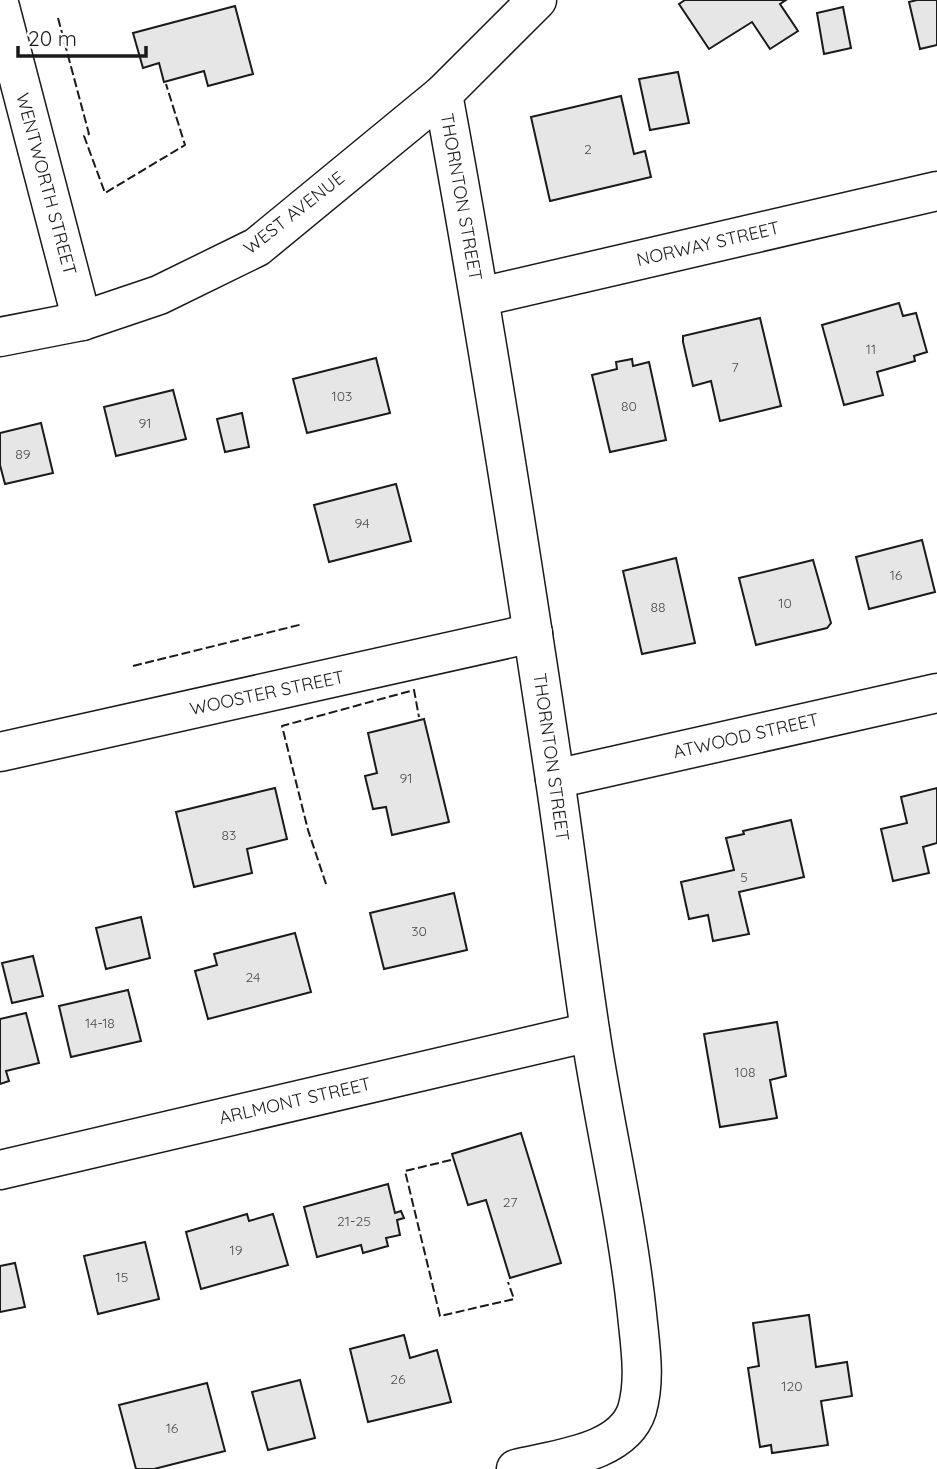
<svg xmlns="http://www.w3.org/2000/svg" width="937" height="1469" font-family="Quicksand,sans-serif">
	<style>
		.building { fill: #e6e6e6; stroke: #1a1a1a; stroke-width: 2 }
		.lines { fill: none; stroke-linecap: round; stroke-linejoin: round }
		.street-casing { stroke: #1a1a1a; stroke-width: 41 }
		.secondary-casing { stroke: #1a1a1a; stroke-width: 41 }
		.street { stroke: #fff; stroke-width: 38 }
		.secondary { stroke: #fff; stroke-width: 38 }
		.fence { stroke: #1a1a1a; stroke-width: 2; stroke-dasharray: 9 3.5; stroke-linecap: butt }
		.labels { text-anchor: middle; stroke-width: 5; stroke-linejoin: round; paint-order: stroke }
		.number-label { font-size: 14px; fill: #4d4d4d }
		.street-label { font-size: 18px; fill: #1a1a1a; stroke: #fff }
	</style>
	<rect width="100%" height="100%" fill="#fff"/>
	<g class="building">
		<polygon points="685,0 786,0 780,4 798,31 770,49 752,22 709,49 679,4"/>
		<polygon points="917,0 937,0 937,45 920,49 909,2"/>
		<polygon points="235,6 253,74 208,86 204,71 164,82 159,63 143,68 133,33"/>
		<polygon points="843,7 851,48 824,54 817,13"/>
		<polygon points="678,72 689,123 650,130 639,79"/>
		<polygon points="621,96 634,154 645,151 651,177 550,201 531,117"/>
		<polygon points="899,303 903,316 916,313 927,352 914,356 915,361 877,372 883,395 844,405 822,325"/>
		<polygon points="760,318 781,406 720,421 711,381 693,386 683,342 683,336"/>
		<polygon points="376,358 390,413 307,433 293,379"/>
		<polygon points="632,359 633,366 649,362 666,440 610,452 592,375 617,369 616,362"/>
		<polygon points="173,390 186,439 116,456 104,407"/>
		<polygon points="242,413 249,447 225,452 217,419"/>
		<polygon points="41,423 53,473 5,484 0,465 0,433"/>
		<polygon points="396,484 411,541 329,562 314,505"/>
		<polygon points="922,540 935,592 869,609 856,557"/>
		<polygon points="676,558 695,643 642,654 623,571"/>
		<polygon points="813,560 831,623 827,628 756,645 739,578"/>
		<polygon points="424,719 449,822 392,835 386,807 373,809 365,776 377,773 368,733"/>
		<polygon points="275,788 287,839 247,849 252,873 194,887 176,812"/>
		<polygon points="937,788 937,843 923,847 929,873 893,881 881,829 907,823 901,797"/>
		<polygon points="791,820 804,877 739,892 749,934 713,941 708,915 689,919 681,882 734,870 726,838 744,834 743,831"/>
		<polygon points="454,893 467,950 384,969 370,913"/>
		<polygon points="141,917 150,958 106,969 96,928"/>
		<polygon points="295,933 311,992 208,1019 195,971 217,965 214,954"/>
		<polygon points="33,956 43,996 12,1003 2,963"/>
		<polygon points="128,990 141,1041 71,1057 59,1006"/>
		<polygon points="26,1013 39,1063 6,1071 9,1081 0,1084 0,1019"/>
		<polygon points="777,1022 786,1076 770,1080 777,1118 720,1127 704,1034"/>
		<polygon points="521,1133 561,1263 510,1278 486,1200 468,1205 452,1154"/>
		<polygon points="388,1184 395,1213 401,1211 404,1218 397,1220 400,1235 386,1238 388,1246 363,1253 361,1245 317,1257 304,1207"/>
		<polygon points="247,1214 249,1221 273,1214 288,1265 201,1289 186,1232"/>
		<polygon points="145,1242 159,1299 98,1314 84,1256"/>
		<polygon points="15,1263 25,1307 0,1312 0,1266"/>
		<polygon points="809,1315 816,1367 847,1362 852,1396 821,1401 828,1445 772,1453 771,1445 760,1447 748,1368 759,1366 753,1323"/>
		<polygon points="404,1335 410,1358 437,1350 451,1402 368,1422 350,1349"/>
		<polygon points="300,1380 315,1438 268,1450 252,1392"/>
		<polygon points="207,1383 225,1451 154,1469 136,1469 119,1405"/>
	</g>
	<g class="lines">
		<defs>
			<g id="street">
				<polyline points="0,7 82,321"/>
				<path d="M443 94C485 320 520 546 554 773 567 859 577 945 590 1030 604 1125 627 1218 637 1314 640 1345 646 1379 637 1410 623 1454 555 1459 516 1469"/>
				<polyline points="480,297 937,191"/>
				<polyline points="0,752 533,633"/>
				<polyline points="555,779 937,693"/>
				<polyline points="0,1170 590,1032"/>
			</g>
			<polyline id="secondary" points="0,337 82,321 159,295 257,247 443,94 537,0"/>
		</defs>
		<use href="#street" class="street-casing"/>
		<use href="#secondary" class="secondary-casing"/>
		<use href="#street" class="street"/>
		<use href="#secondary" class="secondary"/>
		<g class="fence">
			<polyline points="58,18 89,134 84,136 105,193 185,145 166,84"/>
			<polyline points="133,666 303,624"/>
			<polyline points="326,884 308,830 282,726 414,690 419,717"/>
			<polyline points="451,1160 405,1171 440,1316 514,1299 508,1282"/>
		</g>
	</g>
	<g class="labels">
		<g class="number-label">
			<text x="588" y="154">2</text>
			<text x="871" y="354">11</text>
			<text x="735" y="372">7</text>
			<text x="342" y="401">103</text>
			<text x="629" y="411">80</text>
			<text x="145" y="428">91</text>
			<text x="23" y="459">89</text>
			<text x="362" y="528">94</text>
			<text x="896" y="580">16</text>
			<text x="785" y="608">10</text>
			<text x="658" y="612">88</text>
			<text x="406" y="783">91</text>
			<text x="229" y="840">83</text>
			<text x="744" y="882">5</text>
			<text x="419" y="936">30</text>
			<text x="253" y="982">24</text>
			<text x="100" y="1028">14-18</text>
			<text x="745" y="1077">108</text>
			<text x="510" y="1207">27</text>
			<text x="354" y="1226">21-25</text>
			<text x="236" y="1255">19</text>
			<text x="122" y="1282">15</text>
			<text x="398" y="1384">26</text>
			<text x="792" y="1391">120</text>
			<text x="172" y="1433">16</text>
		</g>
		<g class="street-label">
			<text transform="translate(46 184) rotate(75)" y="6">WENTWORTH STREET</text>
			<text transform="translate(461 197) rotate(80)" y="6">THORNTON STREET</text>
			<text transform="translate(294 213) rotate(-38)" y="6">WEST AVENUE</text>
			<text transform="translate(708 244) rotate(-13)" y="6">NORWAY STREET</text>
			<text transform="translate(267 693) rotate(-12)" y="6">WOOSTER STREET</text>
			<text transform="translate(746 736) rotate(-13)" y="6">ATWOOD STREET</text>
			<text transform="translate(551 757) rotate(82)" y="6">THORNTON STREET</text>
			<text transform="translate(295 1101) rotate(-13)" y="6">ARLMONT STREET</text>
		</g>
	</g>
	<path d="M18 46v10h128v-10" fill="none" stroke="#1a1a1a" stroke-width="3.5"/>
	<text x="28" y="46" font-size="21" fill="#1a1a1a" stroke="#ffffff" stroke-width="5" paint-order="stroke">20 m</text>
</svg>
